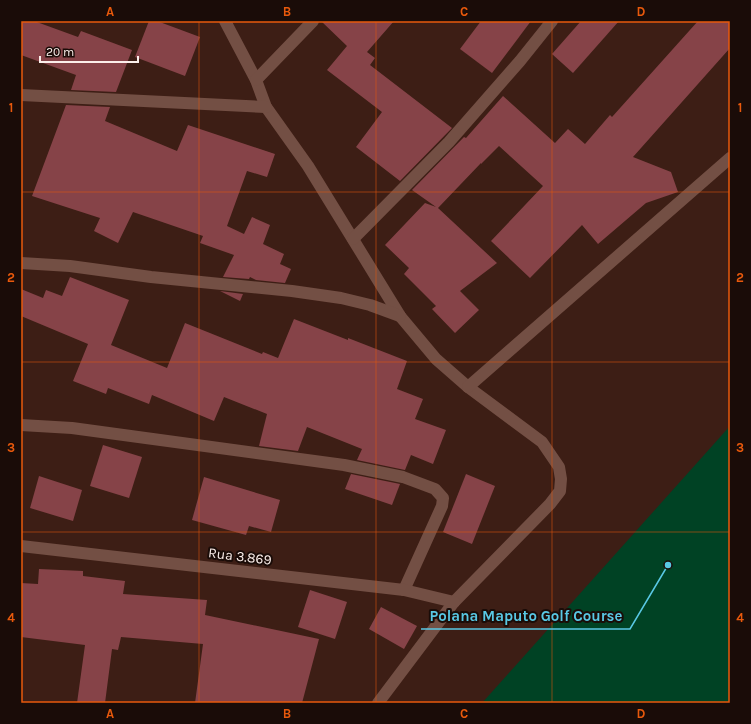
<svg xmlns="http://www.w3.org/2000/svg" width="751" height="724" font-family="Karla,sans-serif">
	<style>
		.green { fill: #004224 }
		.building { fill: #864348 }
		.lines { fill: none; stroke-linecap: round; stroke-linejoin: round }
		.minor { stroke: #734f44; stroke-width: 12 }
		.grid { fill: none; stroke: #e8590c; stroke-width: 1; stroke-opacity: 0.55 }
		.labels { text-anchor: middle; stroke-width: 4; stroke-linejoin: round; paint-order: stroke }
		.street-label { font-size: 14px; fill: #fcefeb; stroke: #1a0c08 }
		.leader { fill: none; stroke: #59c8e4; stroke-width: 1.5 }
		.callout-dot { fill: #59c8e4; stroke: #1a0c08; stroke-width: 1.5 }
		.callout-label { font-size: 15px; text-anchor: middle; font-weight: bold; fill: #59c8e4; stroke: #1a0c08; stroke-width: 4; stroke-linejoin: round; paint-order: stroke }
		.neatline { fill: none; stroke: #e8590c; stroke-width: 1.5 }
		.grid-label { font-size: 13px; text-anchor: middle; font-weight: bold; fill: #e8590c }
	</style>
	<rect width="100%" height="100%" fill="#3d1e15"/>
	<polygon class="green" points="730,426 730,703 482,703"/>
	<g class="building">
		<polygon points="21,21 34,21 78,37 81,31 132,50 116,92 71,90 76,75 21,55"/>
		<polygon points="149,21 157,21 200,37 185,76 135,57"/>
		<polygon points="321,21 394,21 367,52 375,58 370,65 452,128 400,181 356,147 382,112 327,70 347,46"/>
		<polygon points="481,21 531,21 492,73 460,49"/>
		<polygon points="581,21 619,21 573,73 552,54"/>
		<polygon points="698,21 730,21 730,48 633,157 671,172 678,192 646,203 598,244 582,225 530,278 491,241 543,186 499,146 481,164 481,163 438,208 497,263 460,291 479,310 455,333 432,309 436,306 404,274 409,268 385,245 425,203 436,207 412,190 464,137 466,138 503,96 555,143 568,129 585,144 610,115 612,117"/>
		<polygon points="66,105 110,107 105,121 177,151 188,125 275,154 267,177 247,171 227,226 244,234 252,217 270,225 263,244 284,254 280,264 291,269 285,283 256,280 250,277 249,279 223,277 234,255 200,243 203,236 133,212 118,243 94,231 100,218 32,196"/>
		<polygon points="70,277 129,300 111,345 167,368 185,323 262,354 263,352 278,358 294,319 348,340 348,338 407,361 397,389 423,399 415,419 446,430 433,464 411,455 405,470 357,460 362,449 307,427 298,451 259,446 267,414 224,397 214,421 152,395 149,404 108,388 106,394 73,381 88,344 21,316 21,289 43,298 46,290 62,296"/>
		<polygon points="220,291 243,294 240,301"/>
		<polygon points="103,445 142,457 129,498 90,486"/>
		<polygon points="351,474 400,484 392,505 345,489"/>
		<polygon points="466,474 495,486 472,544 443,532"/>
		<polygon points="39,476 82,490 73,521 30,508"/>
		<polygon points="204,477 280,500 271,532 249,526 246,535 192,520"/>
		<polygon points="39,569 83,571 83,576 125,581 123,594 207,600 205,615 319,639 302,703 195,703 203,644 121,637 118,650 112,649 105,703 77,703 85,645 21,637 21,583 38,584"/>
		<polygon points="310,590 347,602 335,639 298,627"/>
		<polygon points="381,607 417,626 404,649 369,629"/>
	</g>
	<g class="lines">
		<g class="minor">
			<polyline points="225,21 256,80 266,107 308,166 400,316 436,359 468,387 542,442 559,467 561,479 560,491 550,504 454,602 378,703"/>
			<polyline points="256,80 313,21"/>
			<polyline points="21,95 266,107"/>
			<polyline points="353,239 449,142 520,61 552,21"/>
			<polyline points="21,263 70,266 151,277 292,291 341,298 370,305 400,316"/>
			<polyline points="468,387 730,158"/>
			<polyline points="21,425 72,428 344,465 403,477 435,489 443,498 442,506 404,590"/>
			<polyline points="21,546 404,590 454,602"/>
		</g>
	</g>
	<path class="grid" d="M199 21V703M376 21V703M552 21V703M21 192H730M21 362H730M21 532H730"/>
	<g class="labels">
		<g class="street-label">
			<text transform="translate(240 556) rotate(7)" y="5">Rua 3.869</text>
		</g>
	</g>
	<path class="leader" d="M668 565L630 629H421"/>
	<circle class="callout-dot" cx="668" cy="565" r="4"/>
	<g class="callout-label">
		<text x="526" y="621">Polana Maputo Golf Course</text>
	</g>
	<rect width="751" height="724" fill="none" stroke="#1a0c08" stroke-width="44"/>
	<path d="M40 56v6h98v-6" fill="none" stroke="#fcefeb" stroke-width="2"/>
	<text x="46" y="56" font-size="12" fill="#fcefeb" stroke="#1a0c08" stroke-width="3" paint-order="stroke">20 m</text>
	<rect x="22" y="22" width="707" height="680" class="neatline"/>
	<g class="grid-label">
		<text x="110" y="16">A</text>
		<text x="287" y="16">B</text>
		<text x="464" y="16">C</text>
		<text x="641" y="16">D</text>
		<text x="11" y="112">1</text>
		<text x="740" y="112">1</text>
		<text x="11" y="282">2</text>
		<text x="740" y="282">2</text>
		<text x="11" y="452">3</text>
		<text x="740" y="452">3</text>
		<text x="11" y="622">4</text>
		<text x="740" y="622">4</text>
		<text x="110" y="718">A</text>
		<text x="287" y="718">B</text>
		<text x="464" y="718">C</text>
		<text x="641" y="718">D</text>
	</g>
</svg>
